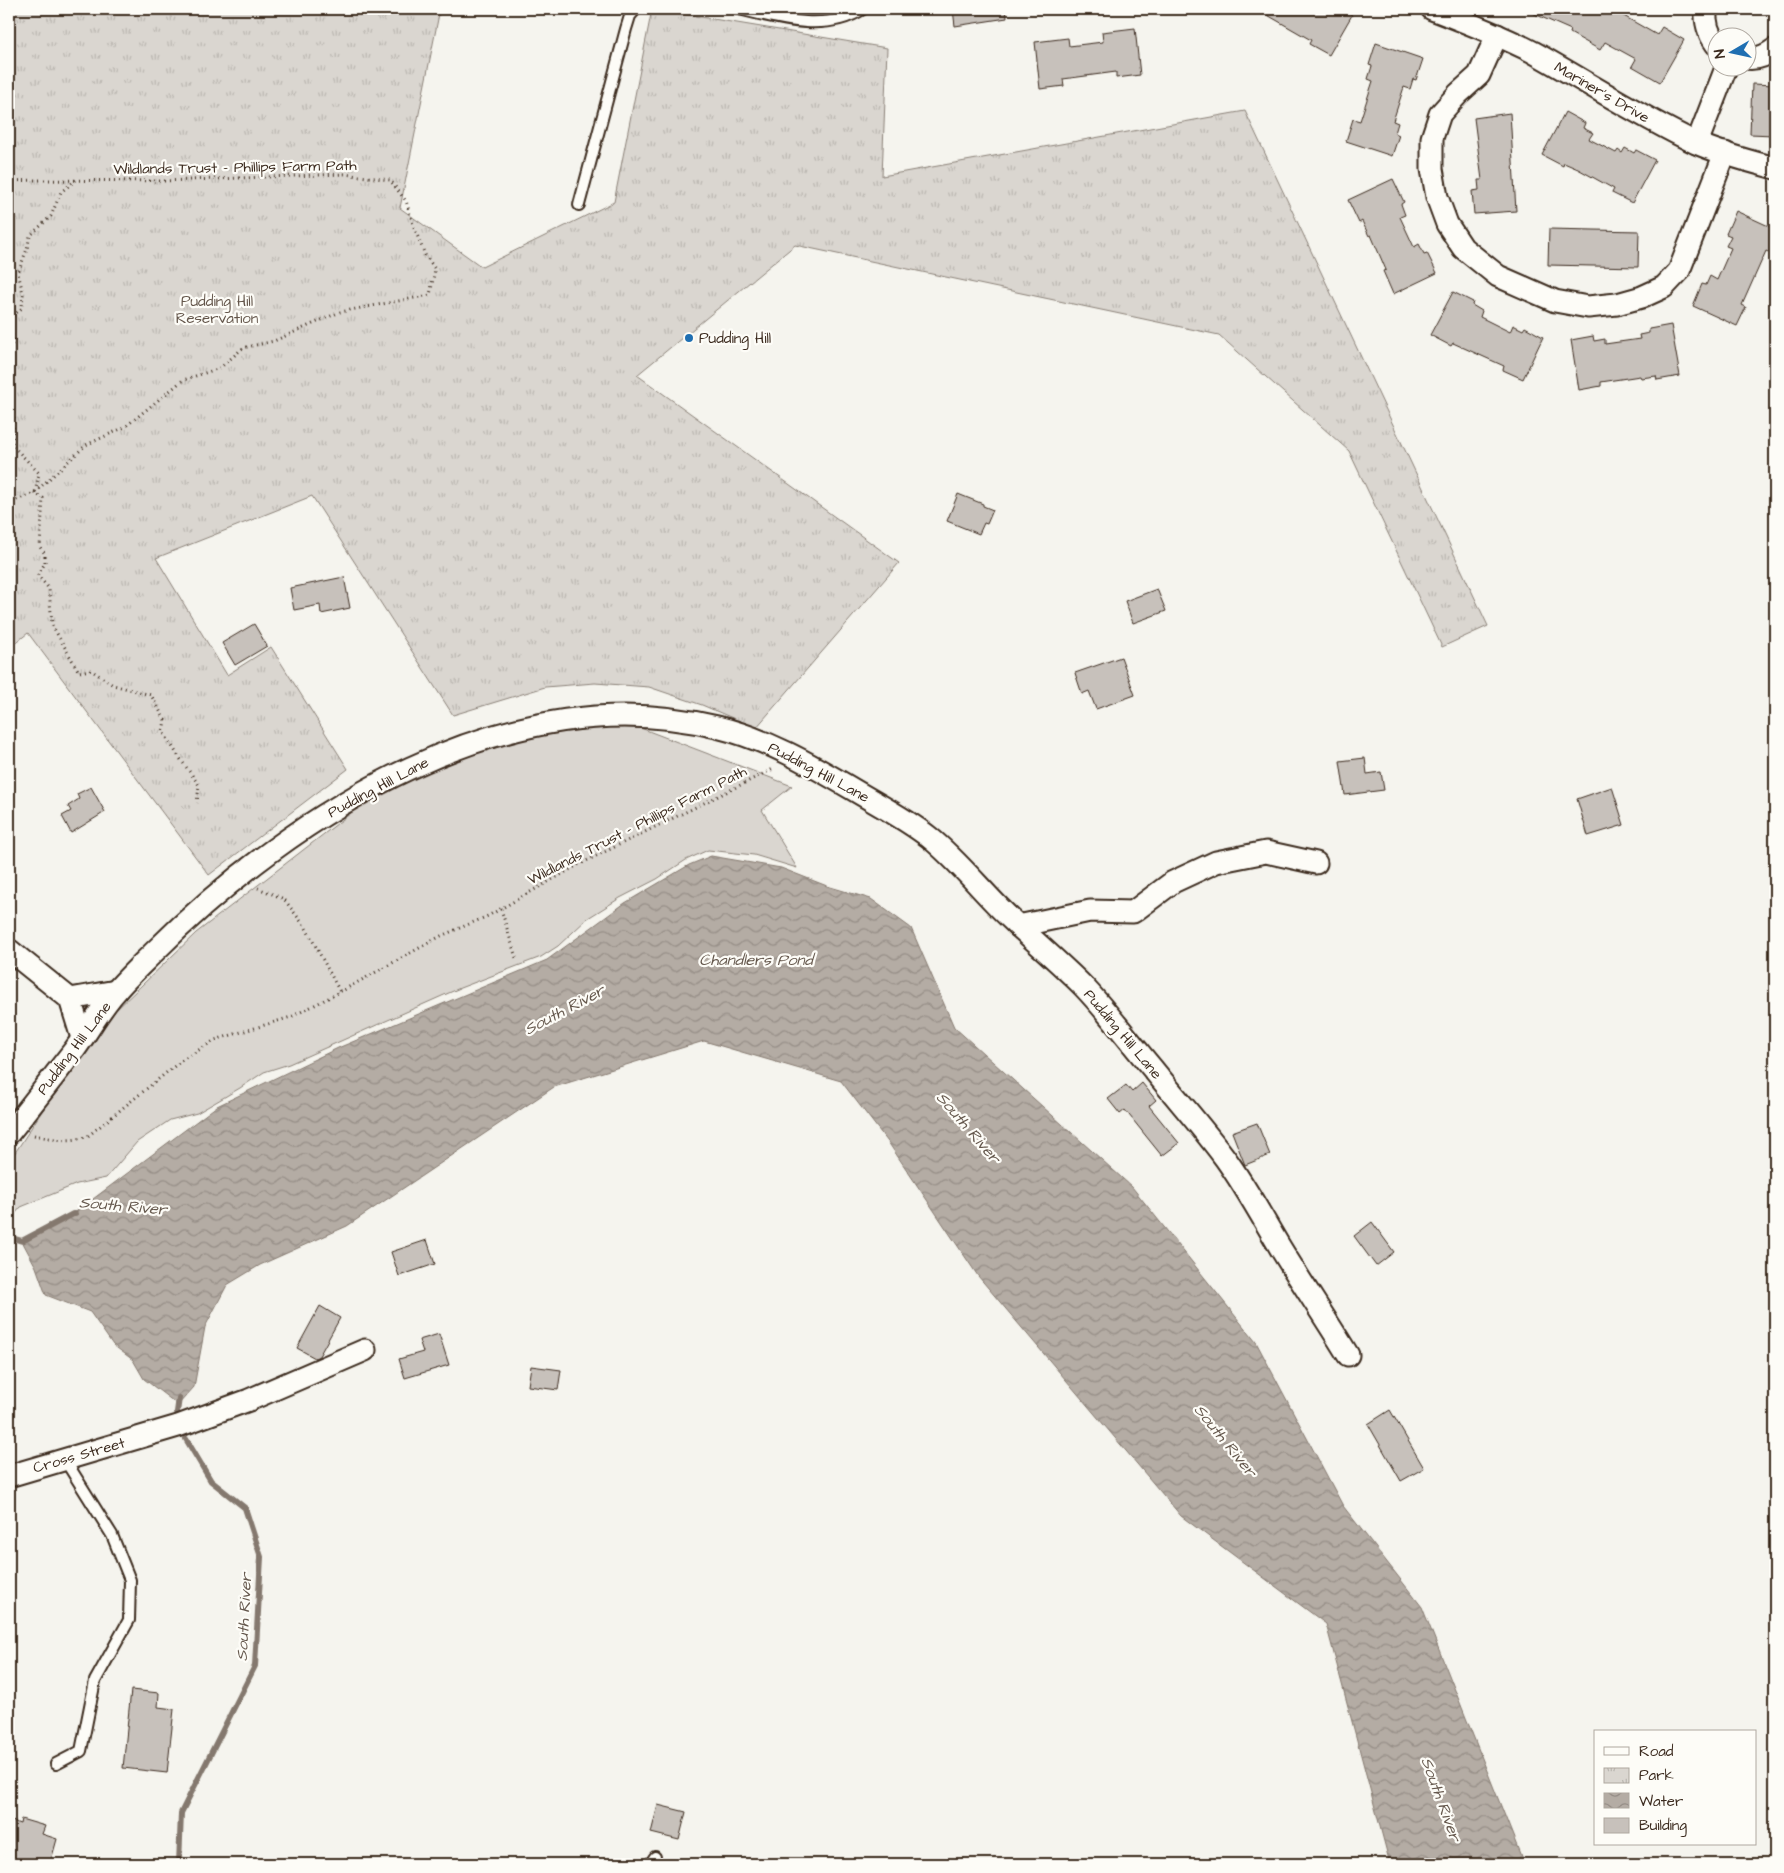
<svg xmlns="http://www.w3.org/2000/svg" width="1784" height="1873" font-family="'Architects Daughter',sans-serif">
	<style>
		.green { fill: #dad6d0; stroke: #8a8077 }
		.park { fill: url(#park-tufts); stroke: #8a8077 }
		.water { fill: url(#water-waves); stroke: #84786e }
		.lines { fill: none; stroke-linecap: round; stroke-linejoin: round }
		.stream { stroke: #84786e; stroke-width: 6 }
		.building { fill: #c7c1bb; stroke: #3b2a1e }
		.service-casing { stroke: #3b2a1e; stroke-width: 14 }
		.minor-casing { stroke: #3b2a1e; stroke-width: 25 }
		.path { stroke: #3b2a1e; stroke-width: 3; stroke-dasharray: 1 4; stroke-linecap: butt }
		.service { stroke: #fdfcf7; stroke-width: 10 }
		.minor { stroke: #fdfcf7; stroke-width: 21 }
		.poi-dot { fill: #1f6fb2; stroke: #fdfcf7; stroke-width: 2 }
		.labels { text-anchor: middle; stroke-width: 4.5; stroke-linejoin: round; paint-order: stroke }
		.street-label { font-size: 15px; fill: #3b2a1e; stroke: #fdfcf7 }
		.park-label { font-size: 15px; fill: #63554a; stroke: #fdfcf7 }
		.poi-label { font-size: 15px; fill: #3b2a1e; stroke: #fdfcf7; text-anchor: start }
		.water-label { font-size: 16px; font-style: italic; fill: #65584d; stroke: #fdfcf7 }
	</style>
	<defs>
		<pattern id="park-tufts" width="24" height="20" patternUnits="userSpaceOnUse" patternTransform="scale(1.25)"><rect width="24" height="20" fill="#dad6d0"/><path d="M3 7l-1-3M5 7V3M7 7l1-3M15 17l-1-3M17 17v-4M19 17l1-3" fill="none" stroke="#bcb8b2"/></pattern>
		<pattern id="water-waves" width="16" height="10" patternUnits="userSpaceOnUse" patternTransform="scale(1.25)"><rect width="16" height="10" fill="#b4aca4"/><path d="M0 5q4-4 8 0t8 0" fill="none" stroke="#948c85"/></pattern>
	</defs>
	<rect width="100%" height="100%" fill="#f5f4ee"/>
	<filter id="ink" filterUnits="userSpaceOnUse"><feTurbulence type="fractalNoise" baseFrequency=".02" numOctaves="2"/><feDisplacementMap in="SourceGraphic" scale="10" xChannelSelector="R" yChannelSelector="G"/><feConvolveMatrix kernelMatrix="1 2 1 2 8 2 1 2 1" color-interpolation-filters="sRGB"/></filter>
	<g filter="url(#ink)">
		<polygon class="green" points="625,722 792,786 762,810 797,868 754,855 708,850 686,860 657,879 620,898 588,918 558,946 541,957 460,988 289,1064 264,1072 240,1088 197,1113 170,1120 137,1142 106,1178 77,1184 21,1207 9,1221 9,1162 46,1105 115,1011 196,933 382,789 457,751 546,729"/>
		<polygon class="park" points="9,9 440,9 400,208 482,267 614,202 651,14 621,9 653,9 887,48 882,176 1245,111 1488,626 1442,647 1349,451 1219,335 795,245 637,375 899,563 756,728 702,705 649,687 595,683 545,687 453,715 312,496 156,558 227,675 271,647 348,769 209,875 28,633 9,648"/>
		<polygon class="water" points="711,856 781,868 827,886 871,899 911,928 954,1027 1132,1187 1256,1342 1343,1506 1422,1607 1524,1864 1390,1864 1326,1624 1181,1516 978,1276 888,1142 841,1081 704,1041 554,1087 347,1226 260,1265 227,1285 205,1327 194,1387 178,1405 144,1379 133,1360 113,1345 90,1312 46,1295 36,1267 22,1241 73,1214 217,1106 338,1048 547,960 625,903 689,865"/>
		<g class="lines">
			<g class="stream">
				<polyline points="9,1237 22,1241 73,1214 75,1214"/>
				<polyline points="177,1412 179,1398"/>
				<polyline points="179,1864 181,1813 255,1666 261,1557 245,1508 211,1481 186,1439"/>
			</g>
		</g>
		<g class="building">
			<polygon points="953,9 1006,9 1007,18 955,26"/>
			<polygon points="1257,9 1342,9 1352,15 1329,55 1309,44 1311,40"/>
			<polygon points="1523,9 1625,9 1622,15 1657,35 1662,27 1684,40 1660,82 1632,66 1636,59 1605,42 1600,50 1570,33 1571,30"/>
			<polygon points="1135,28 1140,75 1116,78 1116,72 1063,79 1064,86 1040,89 1035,42 1068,38 1069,46 1103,42 1102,32"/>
			<polygon points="1376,43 1423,59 1416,80 1413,79 1410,89 1404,87 1393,121 1398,123 1395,133 1399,135 1392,156 1346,141 1353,119 1360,121 1373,81 1368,79 1372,66 1369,65"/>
			<polygon points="1752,84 1775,85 1775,131 1773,131 1773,135 1750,134"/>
			<polygon points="1565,112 1585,123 1583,128 1593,133 1589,139 1616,153 1618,150 1622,153 1625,148 1634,153 1636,150 1655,160 1632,203 1612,193 1614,189 1578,169 1564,163 1563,166 1542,155"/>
			<polygon points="1510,113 1516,211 1474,214 1472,191 1479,190 1478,180 1482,180 1474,118"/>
			<polygon points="1393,179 1404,202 1401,204 1405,215 1400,217 1414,247 1419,244 1424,254 1427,253 1437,273 1393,294 1383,271 1386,270 1371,235 1369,236 1362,221 1359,223 1348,200"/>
			<polygon points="1736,211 1775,229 1775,255 1766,251 1742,305 1746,307 1737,326 1693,306 1702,284 1706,285 1710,276 1717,280 1731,248 1726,246 1731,236 1726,234"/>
			<polygon points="1549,229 1639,231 1638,267 1548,265"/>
			<polygon points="1453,292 1473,302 1472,305 1482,311 1480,317 1510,332 1513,325 1523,330 1525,327 1543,337 1523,379 1503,370 1504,366 1453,343 1451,346 1430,335"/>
			<polygon points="1671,325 1680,376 1657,380 1656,376 1641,378 1640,376 1601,382 1601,386 1579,390 1571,340 1593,336 1594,341 1605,339 1605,344 1640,339 1639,335 1649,333 1649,329"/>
			<polygon points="958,494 983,504 983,506 993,510 987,524 984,523 979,534 947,521"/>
			<polygon points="344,577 350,608 321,614 320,605 294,610 290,588"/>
			<polygon points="1157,589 1166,611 1133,623 1125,601"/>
			<polygon points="254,624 267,646 235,665 222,643"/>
			<polygon points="1121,657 1135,695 1096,709 1089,691 1082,694 1075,673"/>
			<polygon points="1365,758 1367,774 1381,772 1384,790 1345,795 1340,761"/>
			<polygon points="91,787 105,812 71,833 62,816 71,811 68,806 79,799 77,794"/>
			<polygon points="1612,787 1624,825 1588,836 1577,799"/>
			<polygon points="1142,1083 1156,1100 1149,1106 1179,1143 1162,1156 1125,1110 1120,1114 1108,1099 1126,1085 1132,1092"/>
			<polygon points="1257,1123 1270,1155 1245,1165 1232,1132"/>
			<polygon points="1372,1222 1394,1252 1376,1266 1354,1236"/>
			<polygon points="427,1240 435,1264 399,1276 391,1252"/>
			<polygon points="320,1306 340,1318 319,1356 315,1358 297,1348"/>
			<polygon points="439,1334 449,1365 405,1378 399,1359 423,1352 419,1340"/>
			<polygon points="531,1366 561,1370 558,1390 528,1386"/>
			<polygon points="1390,1410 1424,1468 1401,1481 1368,1424"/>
			<polygon points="131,1690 159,1693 158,1707 174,1709 167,1773 123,1768"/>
			<polygon points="658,1805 686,1812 679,1840 651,1833"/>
			<polygon points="21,1819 45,1826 42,1834 57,1839 50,1864 31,1860 30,1864 9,1858 9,1820 20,1824"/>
		</g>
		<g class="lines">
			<defs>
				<g id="service">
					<path d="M739 9C779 19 826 33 863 9"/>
					<polyline points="579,205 626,29 630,16 636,9"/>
					<polyline points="56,1764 81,1751 95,1681 129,1620 130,1580 112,1535 65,1460"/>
					<polyline points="650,1864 655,1857"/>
				</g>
				<g id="minor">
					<path d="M1432 9C1466 22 1500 35 1533 52 1587 82 1639 116 1696 143 1721 154 1749 161 1775 168"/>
					<path d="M1706 9C1705 23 1708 33 1716 44"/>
					<polyline points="1497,35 1479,75 1458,94 1440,114 1432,138 1432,169 1437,197 1447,224 1463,248 1498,276 1555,301 1588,307 1617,304 1642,297 1664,287 1679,271 1725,153"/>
					<path d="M1746 58C1757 60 1767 55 1775 49"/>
					<polyline points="1697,143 1726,68"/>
					<polyline points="1018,926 1090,911 1133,912 1173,882 1216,862 1266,852 1316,863"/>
					<polyline points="9,950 70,999 82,1038"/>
					<polyline points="70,999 116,991"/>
					<path d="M9 1133C31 1106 53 1077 75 1049 89 1030 100 1009 116 991 127 978 141 965 153 953 294 812 510 676 717 727 767 739 810 764 854 790 879 805 906 819 929 837 960 862 983 893 1011 919 1035 942 1060 963 1083 986 1108 1012 1129 1041 1152 1068 1176 1098 1202 1127 1225 1158 1246 1187 1263 1219 1281 1249 1303 1285 1326 1319 1348 1355"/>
					<polyline points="9,1476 178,1426 249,1400 365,1350"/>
				</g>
			</defs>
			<use href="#service" class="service-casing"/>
			<use href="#minor" class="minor-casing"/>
			<g class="path">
				<polyline points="9,181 36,180 163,181 344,174 390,180 406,201 414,227 425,255 435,269 430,295 340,312 274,341 243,348 220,368 183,380 125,427 86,445 34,493 9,503"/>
				<polyline points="9,319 22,308 23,293 18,273 27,249 30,236 51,216 61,192 76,180"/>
				<polyline points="9,325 14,340 9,350"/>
				<polyline points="9,403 14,414 12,445 39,473 35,493"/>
				<polyline points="34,493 43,498 40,547 45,554 45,563 38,575 49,589 52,625 79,672 91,670 113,685 151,695 165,720 163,732 179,757 199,785 197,803"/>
				<polyline points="501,909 517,961"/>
				<polyline points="340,992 441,936 488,916 578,865 773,769"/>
				<path d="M34 1135C52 1139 71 1143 88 1136L181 1061 215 1040 291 1017 340 992 306 928 284 899 258 888"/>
			</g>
			<use href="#service" class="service"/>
			<use href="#minor" class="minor"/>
		</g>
	</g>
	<circle class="poi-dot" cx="689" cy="338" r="5"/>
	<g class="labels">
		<g class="street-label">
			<text transform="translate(1602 92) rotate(30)" y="5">Mariner's Drive</text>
			<text transform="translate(235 167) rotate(-1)" y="5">Wildlands Trust - Phillips Farm Path</text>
			<text transform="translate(819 772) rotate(28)" y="5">Pudding Hill Lane</text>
			<text transform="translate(378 787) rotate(-28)" y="5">Pudding Hill Lane</text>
			<text transform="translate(637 825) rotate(-27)" y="5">Wildlands Trust - Phillips Farm Path</text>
			<text transform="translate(1123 1034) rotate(50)" y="5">Pudding Hill Lane</text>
			<text transform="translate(74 1048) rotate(-53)" y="5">Pudding Hill Lane</text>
			<text transform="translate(79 1455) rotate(-16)" y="5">Cross Street</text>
		</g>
		<g class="park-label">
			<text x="217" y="306">Pudding Hill<tspan x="217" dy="17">Reservation</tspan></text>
		</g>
		<g class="poi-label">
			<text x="699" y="343">Pudding Hill</text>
		</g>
		<g class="water-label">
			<text x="756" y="965">Chandlers Pond</text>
			<text transform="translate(564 1009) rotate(-28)" y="6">South River</text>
			<text transform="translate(969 1127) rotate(49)" y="6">South River</text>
			<text transform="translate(123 1205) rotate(5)" y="6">South River</text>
			<text transform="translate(1226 1440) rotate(51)" y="6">South River</text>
			<text transform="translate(243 1617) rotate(-87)" y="6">South River</text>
			<text transform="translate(1442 1799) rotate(70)" y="6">South River</text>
		</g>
	</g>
	<rect width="1784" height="1873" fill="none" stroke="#fdfcf7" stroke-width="30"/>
	<rect x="15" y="15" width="1754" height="1843" fill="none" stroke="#3b2a1e" stroke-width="2" filter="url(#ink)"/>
	<rect x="1594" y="1730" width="162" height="115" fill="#fdfcf7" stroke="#afa8a0"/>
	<rect x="1604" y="1747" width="25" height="8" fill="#fdfcf7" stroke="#afa8a0"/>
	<text x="1639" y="1756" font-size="15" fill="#3b2a1e">Road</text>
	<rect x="1604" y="1768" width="25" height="15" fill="url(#park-tufts)" stroke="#afa8a0"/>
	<text x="1639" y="1780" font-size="15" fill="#3b2a1e">Park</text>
	<rect x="1604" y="1793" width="25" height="15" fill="url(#water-waves)" stroke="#afa8a0"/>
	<text x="1639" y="1806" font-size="15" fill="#3b2a1e">Water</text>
	<rect x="1604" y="1818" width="25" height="15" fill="#c7c1bb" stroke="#afa8a0"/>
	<text x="1639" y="1830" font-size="15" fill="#3b2a1e">Building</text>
	<g transform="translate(1732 52) rotate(261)"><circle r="24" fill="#fdfcf7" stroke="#afa8a0"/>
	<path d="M0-4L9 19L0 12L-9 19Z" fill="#1f6fb2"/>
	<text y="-8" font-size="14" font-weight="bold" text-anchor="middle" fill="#3b2a1e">N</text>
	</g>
</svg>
